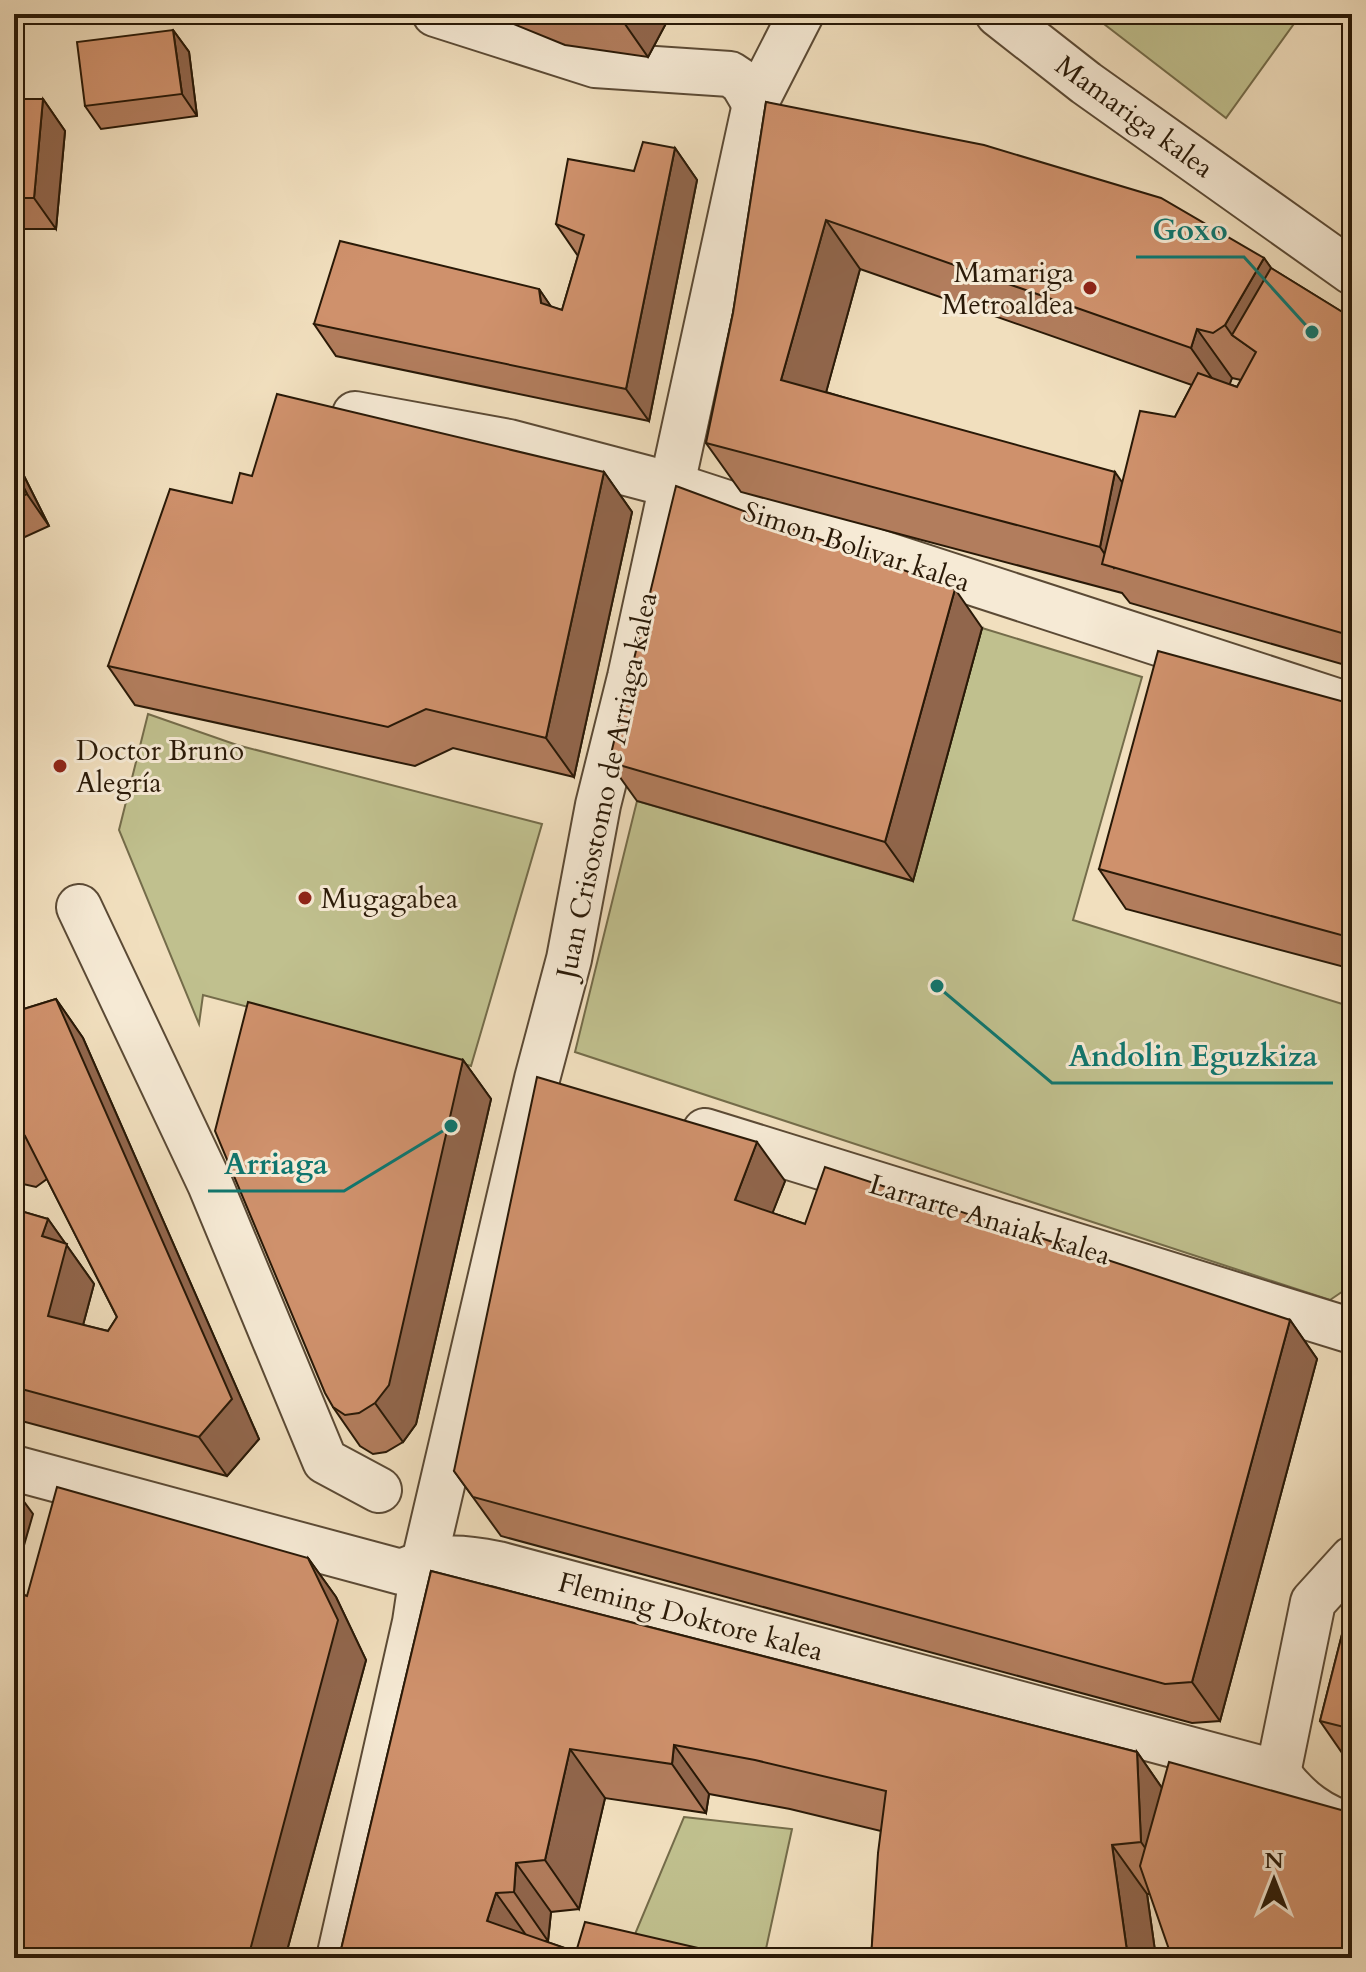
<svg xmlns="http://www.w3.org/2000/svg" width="1366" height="1972" font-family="Cardo,serif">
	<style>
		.green { fill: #c0c08e; stroke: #746c4a; stroke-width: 2 }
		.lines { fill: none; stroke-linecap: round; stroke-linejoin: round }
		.minor-casing { stroke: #5b4a35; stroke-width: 48 }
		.minor { stroke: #f6ead5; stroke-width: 44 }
		.wall { fill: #b27d5d; stroke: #291907; stroke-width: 2; fill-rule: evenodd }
		.shaded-wall { fill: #91664c; stroke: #291907; stroke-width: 2 }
		.building { fill: #cf916c; stroke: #291907; stroke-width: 2 }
		.poi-dot { fill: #8f2418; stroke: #f6ead5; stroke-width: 3 }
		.labels { text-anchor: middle; stroke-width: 6; stroke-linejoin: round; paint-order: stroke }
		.street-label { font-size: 28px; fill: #291907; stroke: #f6ead5 }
		.poi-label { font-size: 28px; fill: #291907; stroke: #f6ead5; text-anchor: start }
		.leader { fill: none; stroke: #0f766e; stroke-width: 3 }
		.callout-dot { fill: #0f766e; stroke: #f6ead5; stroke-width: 3 }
		.callout-label { font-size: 30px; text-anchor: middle; font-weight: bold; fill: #0f766e; stroke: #f6ead5; stroke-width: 6; stroke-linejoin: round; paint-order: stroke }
	</style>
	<rect width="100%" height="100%" fill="#f1dfbe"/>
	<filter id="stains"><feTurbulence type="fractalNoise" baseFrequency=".0025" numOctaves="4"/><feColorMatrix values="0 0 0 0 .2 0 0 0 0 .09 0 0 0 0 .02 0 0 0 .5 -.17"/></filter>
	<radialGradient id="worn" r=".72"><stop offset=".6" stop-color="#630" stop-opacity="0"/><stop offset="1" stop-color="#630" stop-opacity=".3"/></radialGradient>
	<g class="green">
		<polygon points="1091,14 1301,14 1226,118"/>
		<polygon points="982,628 1142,677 1073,920 1352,1007 1352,1285 1330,1300 575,1052 637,801 912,881"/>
		<polygon points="148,714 237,745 542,824 471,1066 203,995 199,1024 119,830"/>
		<polygon points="684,1817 792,1829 764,1958 625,1958"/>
	</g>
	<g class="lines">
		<defs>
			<g id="minor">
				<polyline points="435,14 595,65 730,74 742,82 755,104"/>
				<polyline points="998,14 1086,83 1352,272"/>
				<polyline points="355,414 509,442 672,485 1352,706"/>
				<polyline points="79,907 210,1184 325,1461 379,1490"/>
				<polyline points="705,1131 1352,1331"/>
				<path d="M14 1468 401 1572C440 1555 457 1556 498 1564L1278 1773C1298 1800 1320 1817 1352 1826"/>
				<polyline points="1278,1773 1313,1602 1352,1559"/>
				<polyline points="339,1958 415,1622 424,1562 537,1079 569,959 598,805 630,677 755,104 801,14"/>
			</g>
		</defs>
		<use href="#minor" class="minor-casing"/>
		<use href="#minor" class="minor"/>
	</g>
	<g class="wall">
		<polygon points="489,14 671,14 648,57 565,45"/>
		<polygon points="173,30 189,52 197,116 101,129 85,106"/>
		<polygon points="14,99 43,99 65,131 56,229 14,229"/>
		<path d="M766 102 1264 258 1271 268 1352 318V667L1130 603 1122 593 741 492 706 443 733 313ZM860 269 1192 385 1175 417 1122 483 826 392ZM1232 378 1241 380 1237 387 1229 384Z"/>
		<polygon points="675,148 697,180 649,421 336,356 314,324 539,289 551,307 562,310 578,256 556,224 634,171"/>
		<polygon points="14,456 49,526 14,542"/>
		<polygon points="604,472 632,512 574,777 453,748 415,766 135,705 108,666 252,476"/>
		<polygon points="982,628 913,881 637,801 609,762"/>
		<polygon points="1352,704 1352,969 1126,909 1099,869"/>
		<polygon points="56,999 83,1038 259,1439 227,1476 14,1419 14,1209 48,1219 94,1284 83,1325 108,1331 117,1317 47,1179 36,1187 14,1182 14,1012"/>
		<polygon points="463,1060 491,1099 416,1424 403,1442 386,1452 373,1454 360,1446 333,1407"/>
		<polygon points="785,1181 772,1213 805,1224 1290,1320 1317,1359 1220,1721 1192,1723 501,1536 454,1471"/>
		<polygon points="308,1558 336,1597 366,1660 285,1958 14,1958 14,1592 27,1596"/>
		<polygon points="431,1571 1137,1752 1162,1788 1150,1894 1147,1894 1156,1958 871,1958 881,1831 790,1809 709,1794 706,1813 605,1798 579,1909 551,1912 548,1941 544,1941 576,1952 720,1953 724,1958 339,1958"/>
		<polygon points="1352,1595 1352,1761 1347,1760 1320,1721"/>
	</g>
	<g class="shaded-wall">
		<polygon points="618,14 671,14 648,57"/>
		<polygon points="173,30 189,52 197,116 182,94"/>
		<polygon points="43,99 65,131 56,229 34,198"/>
		<polygon points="675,148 697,180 649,421 626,389"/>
		<polygon points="826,220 860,269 816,429 781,380"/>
		<polygon points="1264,258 1299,307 1256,352 1232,335 1225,325"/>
		<polygon points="539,289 561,321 541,303"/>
		<polygon points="1197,329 1232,378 1225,397 1191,348"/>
		<polygon points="14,456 49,526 27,494 14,469"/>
		<polygon points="604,472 632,512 574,777 546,738"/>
		<polygon points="1115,472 1149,521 1114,568 1100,547"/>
		<polygon points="955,589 982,628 913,881 885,842"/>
		<polygon points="56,999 83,1038 259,1439 227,1476 199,1437"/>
		<polygon points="463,1060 491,1099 416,1424 403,1442 375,1403"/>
		<polygon points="757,1142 785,1181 762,1240 735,1200"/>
		<polygon points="48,1219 94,1284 75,1355 48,1316 42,1236"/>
		<polygon points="1290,1320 1317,1359 1220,1721 1192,1682"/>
		<polygon points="14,1488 33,1514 14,1580"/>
		<polygon points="308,1558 336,1597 366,1660 285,1958 248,1958"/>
		<polygon points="674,1745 709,1794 706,1813 672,1764"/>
		<polygon points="570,1749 605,1798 579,1909 545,1860"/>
		<polygon points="1137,1752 1171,1801 1175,1891 1141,1842"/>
		<polygon points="1112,1845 1147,1894 1156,1958 1128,1958"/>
		<polygon points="516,1863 551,1912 548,1941 514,1892"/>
		<polygon points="496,1893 531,1942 487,1921"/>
	</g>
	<g class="building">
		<polygon points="173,30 182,94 85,106 77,42"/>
		<polygon points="14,99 43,99 34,198 14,198"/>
		<polygon points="766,102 984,145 1161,198 1264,258 1225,325 1213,333 1197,329 1191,348 826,220 781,380 1115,472 1100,547 706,443 733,313"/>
		<polygon points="643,142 675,148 626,389 314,324 340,241 539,289 541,303 562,310 584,235 556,224 568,159 634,171"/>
		<polygon points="1271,268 1352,318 1352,636 1102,564 1140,411 1175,417 1198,373 1237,387 1256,352 1232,335"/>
		<polygon points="277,394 604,472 546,738 426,709 388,727 108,666 170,489 232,503 240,473 252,476"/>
		<polygon points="14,469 27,494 14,500"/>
		<polygon points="676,486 955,589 885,842 609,762"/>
		<polygon points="1158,651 1352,704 1352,938 1099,869"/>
		<polygon points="56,999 232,1399 199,1437 14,1387 14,1209 48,1219 42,1236 67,1244 48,1316 108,1331 117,1317 25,1136 14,1144 14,1012"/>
		<polygon points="248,1002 463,1060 389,1385 375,1403 359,1413 345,1415 333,1407 325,1393 215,1131"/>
		<polygon points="537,1077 757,1142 735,1200 805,1224 825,1167 1290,1320 1192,1682 1165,1684 473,1497 454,1471"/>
		<polygon points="57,1487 308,1558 338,1620 248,1958 47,1958 14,1949 14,1592 27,1596"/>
		<polygon points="431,1571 1137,1752 1141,1842 1112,1845 1128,1958 871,1958 878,1853 886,1791 755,1760 674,1745 672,1764 570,1749 545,1860 516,1863 514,1892 496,1893 487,1921 576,1952 585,1922 720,1953 720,1958 339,1958"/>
		<polygon points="1352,1595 1352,1729 1320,1721"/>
		<polygon points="1169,1762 1352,1813 1352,1958 1172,1958 1140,1866"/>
	</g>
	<g class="poi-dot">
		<circle cx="1090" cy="288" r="8"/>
		<circle cx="60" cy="766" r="8"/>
		<circle cx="305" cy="898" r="8"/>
	</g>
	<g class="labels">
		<g class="street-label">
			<text transform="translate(1135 116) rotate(36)" y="10">Mamariga kalea</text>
			<text transform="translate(857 546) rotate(18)" y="10">Simon Bolivar kalea</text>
			<text transform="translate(606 785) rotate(-78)" y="10">Juan Crisostomo de Arriaga kalea</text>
			<text transform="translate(990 1219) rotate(17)" y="10">Larrarte Anaiak kalea</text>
			<text transform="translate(691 1616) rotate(15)" y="10">Fleming Doktore kalea</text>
		</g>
		<g class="poi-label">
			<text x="1074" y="282" text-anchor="end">Mamariga<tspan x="1074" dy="32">Metroaldea</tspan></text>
			<text x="76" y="760">Doctor Bruno<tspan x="76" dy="32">Alegría</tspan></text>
			<text x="321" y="908">Mugagabea</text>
		</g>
	</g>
	<path class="leader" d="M1312 332L1244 257H1136M937 986L1052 1083H1333M451 1126L344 1191H208"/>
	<g class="callout-dot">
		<circle cx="1312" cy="332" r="8"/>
		<circle cx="937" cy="986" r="8"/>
		<circle cx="451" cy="1126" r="8"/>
	</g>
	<g class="callout-label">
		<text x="1190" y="240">Goxo</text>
		<text x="1193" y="1066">Andolin Eguzkiza</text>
		<text x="276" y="1174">Arriaga</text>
	</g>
	<rect width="1366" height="1972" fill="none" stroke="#f1dfbe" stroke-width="48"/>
	<rect x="16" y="16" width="1334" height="1940" fill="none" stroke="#291907" stroke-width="4"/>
	<rect x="24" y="24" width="1318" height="1924" fill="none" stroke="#291907" stroke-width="2"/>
	<g transform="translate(1274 1880)" stroke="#f6ead5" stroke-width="6" paint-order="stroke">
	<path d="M0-6L14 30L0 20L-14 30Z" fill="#291907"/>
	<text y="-12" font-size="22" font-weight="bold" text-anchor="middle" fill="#291907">N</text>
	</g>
	<rect width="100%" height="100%" filter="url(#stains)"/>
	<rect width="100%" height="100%" fill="url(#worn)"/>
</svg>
